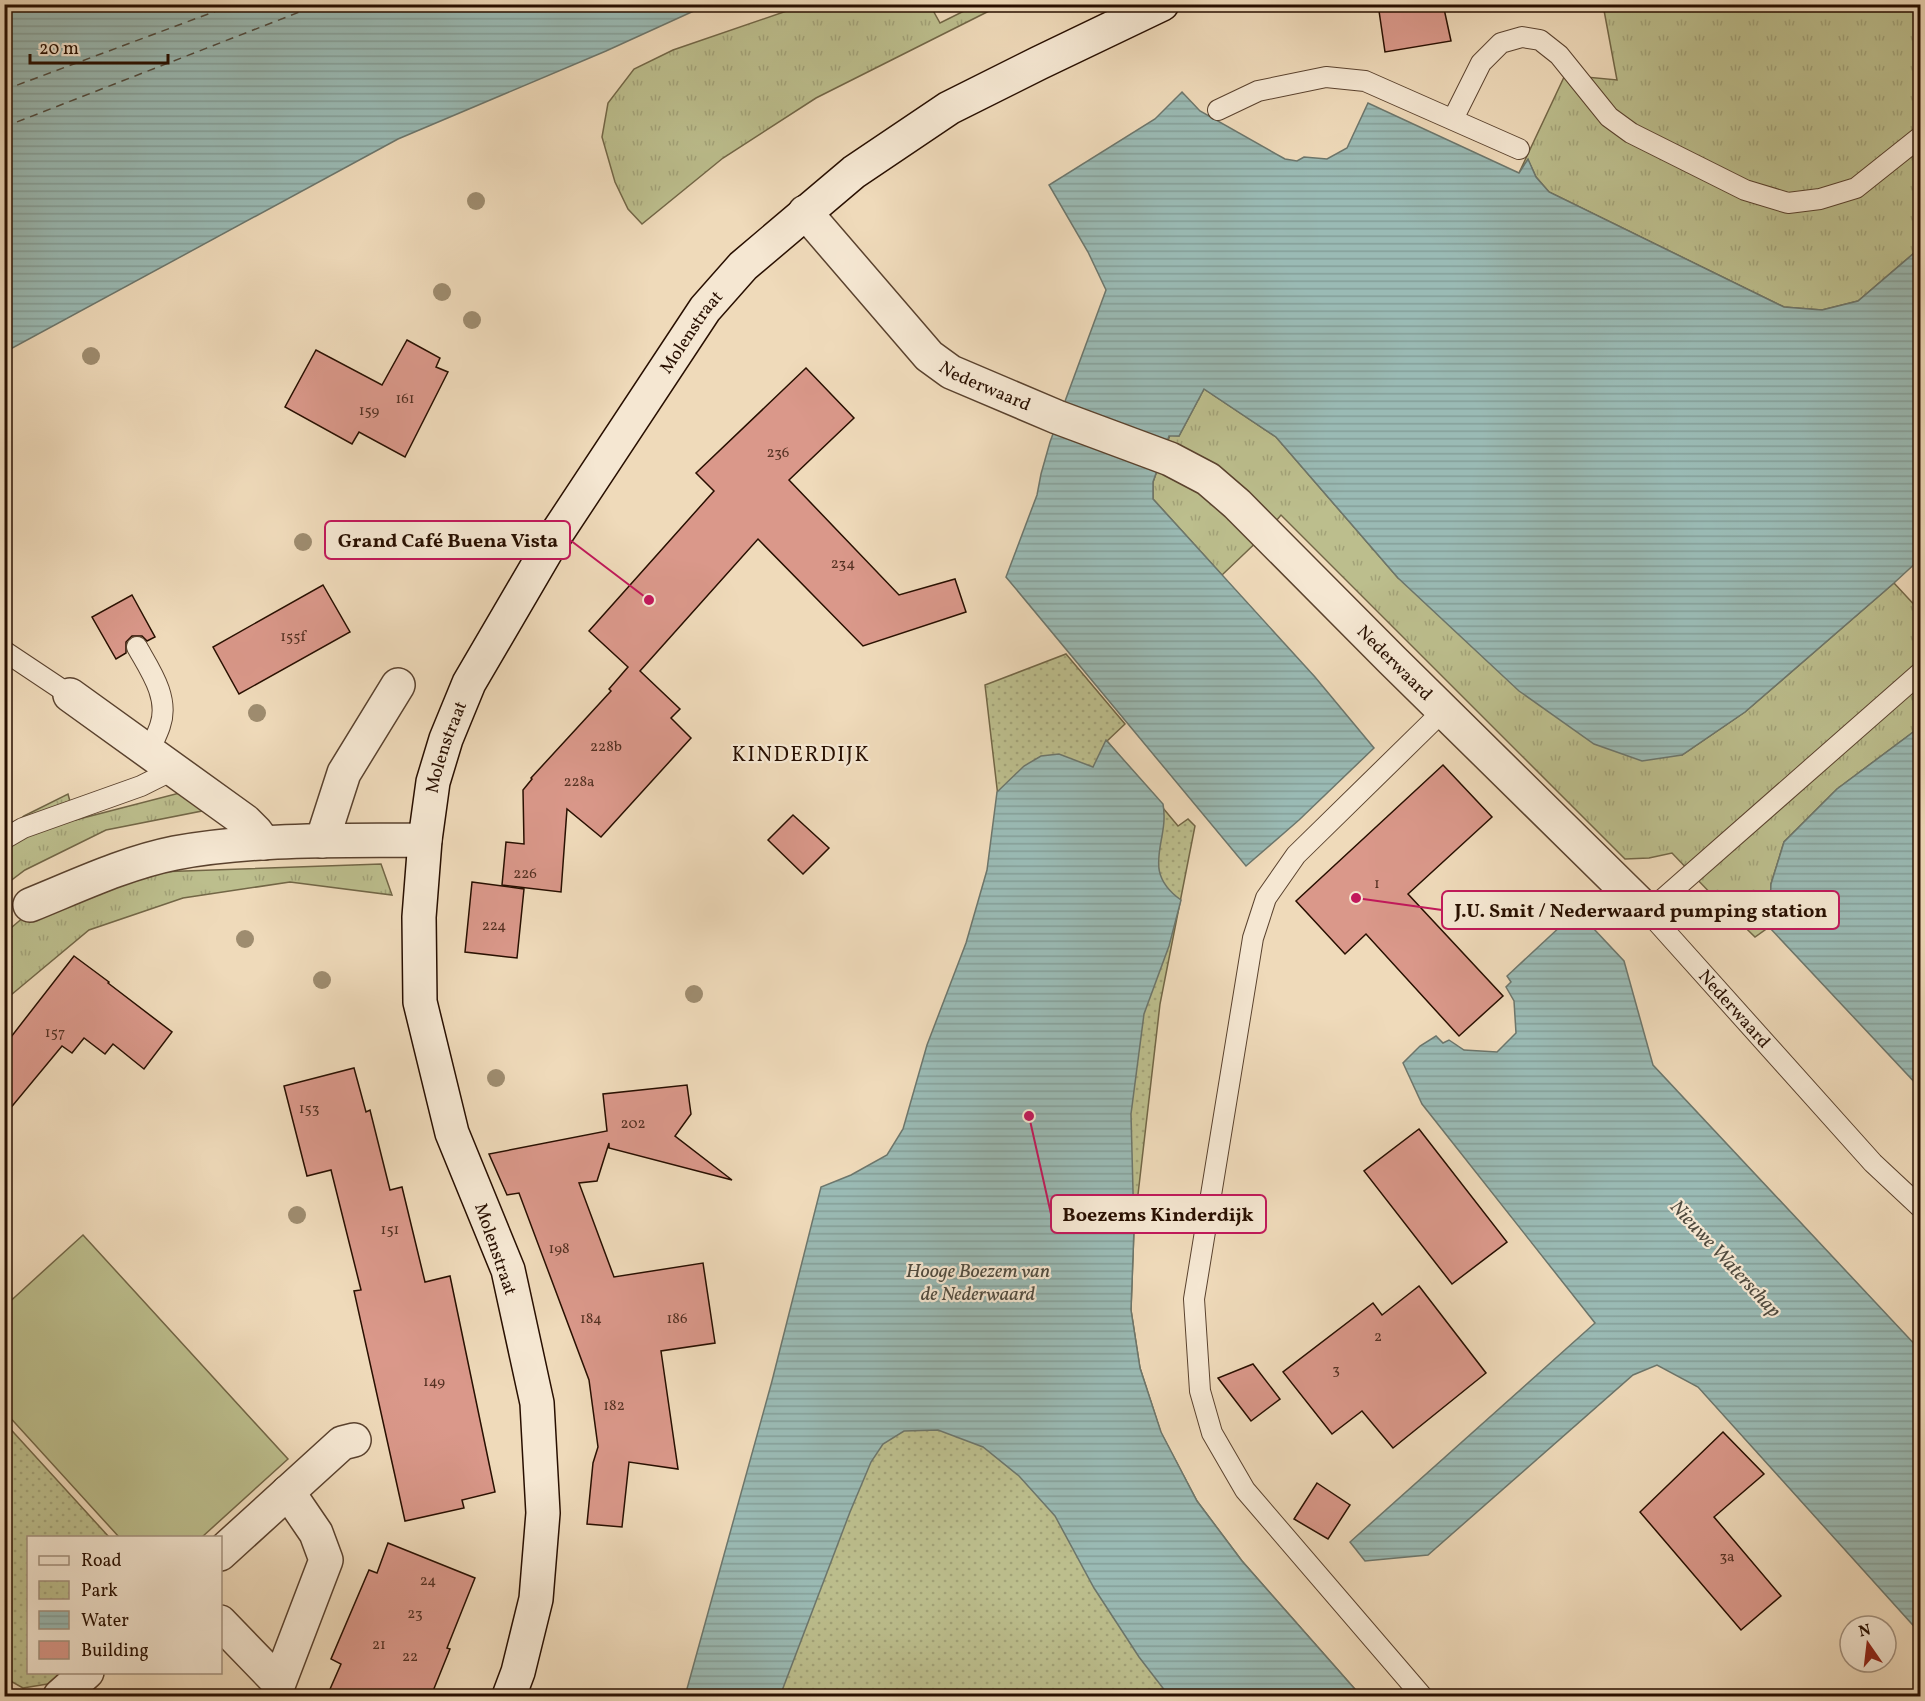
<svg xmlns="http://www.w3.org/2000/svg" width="1925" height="1701" font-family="Vollkorn,serif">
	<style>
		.grass { fill: url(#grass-tufts); stroke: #726646; stroke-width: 1.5 }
		.park { fill: url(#park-dots); stroke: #726646; stroke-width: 1.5 }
		.garden { fill: #bcbe8d; stroke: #726646; stroke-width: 1.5 }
		.water { fill: url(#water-rules); stroke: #6c766c; stroke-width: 1.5 }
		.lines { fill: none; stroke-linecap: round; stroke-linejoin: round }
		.ferry { stroke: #504b3f; stroke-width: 1.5; stroke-dasharray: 8 6; stroke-linecap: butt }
		.building { fill: #da988a; stroke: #280f00; stroke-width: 1.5 }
		.lane-casing { stroke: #5a422e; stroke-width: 22 }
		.street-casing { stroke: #5a422e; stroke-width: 36 }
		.secondary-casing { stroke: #280f00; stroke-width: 36 }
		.lane { stroke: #f5e7d2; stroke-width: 20 }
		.street { stroke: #f5e7d2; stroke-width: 33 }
		.secondary { stroke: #f5e7d2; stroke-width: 33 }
		.tree { fill: #9e8c6f }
		.labels { text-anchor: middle; stroke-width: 4.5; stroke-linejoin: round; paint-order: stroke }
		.number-label { font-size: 15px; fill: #543122 }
		.street-label { font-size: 18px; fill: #280f00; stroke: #f5e7d2 }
		.water-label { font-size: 20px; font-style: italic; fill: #504b3f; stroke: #f5e7d2 }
		.quarter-label { font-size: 21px; letter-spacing: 1.5px; fill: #280f00; stroke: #f5e7d2 }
		.leader { fill: none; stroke: #c2185b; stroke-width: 2 }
		.callout-dot { fill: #c2185b; stroke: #f5e7d2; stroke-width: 2 }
		.callout { fill: #f5e7d2; stroke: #c2185b; stroke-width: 2 }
		.callout-label { font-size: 20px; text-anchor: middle; font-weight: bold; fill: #280f00 }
	</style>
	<defs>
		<pattern id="grass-tufts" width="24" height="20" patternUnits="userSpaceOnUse" patternTransform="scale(1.5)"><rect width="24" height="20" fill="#bcbe8d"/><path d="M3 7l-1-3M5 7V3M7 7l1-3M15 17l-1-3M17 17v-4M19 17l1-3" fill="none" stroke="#a2a278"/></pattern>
		<pattern id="park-dots" width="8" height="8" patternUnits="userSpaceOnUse" patternTransform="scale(1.5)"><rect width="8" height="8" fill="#bcbe8d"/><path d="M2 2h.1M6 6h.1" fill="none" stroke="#a2a278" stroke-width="1.8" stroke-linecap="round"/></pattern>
		<pattern id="water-rules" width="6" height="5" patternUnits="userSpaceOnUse" patternTransform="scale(1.5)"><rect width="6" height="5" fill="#9abab4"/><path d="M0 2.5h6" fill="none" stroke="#859f99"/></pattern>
	</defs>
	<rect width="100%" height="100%" fill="#efdaba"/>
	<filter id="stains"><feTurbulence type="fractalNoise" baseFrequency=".00333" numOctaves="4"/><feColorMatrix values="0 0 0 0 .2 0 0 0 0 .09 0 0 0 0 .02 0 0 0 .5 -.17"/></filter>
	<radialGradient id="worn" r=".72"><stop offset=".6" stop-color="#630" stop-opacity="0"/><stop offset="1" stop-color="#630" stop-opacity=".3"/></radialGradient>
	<g class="grass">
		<polygon points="804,5 930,5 940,23 976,5 1001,5 816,98 723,158 642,224 628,209 615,182 602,137 608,103 634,69 673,50"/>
		<polygon points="1603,5 1920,5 1920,248 1858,301 1822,310 1784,307 1549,192 1536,177 1528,160 1519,173 1565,75 1617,80"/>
		<polygon points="1204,389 1276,437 1398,578 1682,755 1745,712 1894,583 1920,611 1920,727 1837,789 1784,842 1771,884 1769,927 1755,937 1716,899 1672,853 1649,858 1625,859 1281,515 1266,533 1222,575 1153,499 1153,482 1170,435 1179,436"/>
		<polygon points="191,790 217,808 106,830 25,870 5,885 5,831 24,816 68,794 75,820"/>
		<polygon points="381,864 392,895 290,882 183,898 89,930 5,1000 5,933 58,888 156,872"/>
	</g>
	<g class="park">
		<polygon points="1066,654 1125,724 1107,741 1178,826 1188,819 1195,826 1160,1004 1134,1229 1131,1310 1140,1368 1161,1433 1197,1501 1242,1561 1361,1696 699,1696 1016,830 1000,814 985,685"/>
		<polygon points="4,1422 109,1537 28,1538 28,1672 70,1673 60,1682 23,1688 5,1678"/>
	</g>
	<polygon class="garden" points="83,1235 288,1459 202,1537 119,1537 5,1412 5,1306"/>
	<g class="water">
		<polygon points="5,4 707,4 707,5 606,51 398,139 5,352"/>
		<polygon points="1182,92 1200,111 1285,159 1297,161 1304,157 1327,159 1347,148 1368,103 1519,173 1528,159 1536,177 1549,192 1784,307 1822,310 1858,301 1920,248 1920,559 1894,583 1745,712 1682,755 1642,761 1594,744 1519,691 1398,578 1276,437 1204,389 1179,436 1169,436 1153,482 1153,499 1315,677 1374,748 1299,820 1246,866 1006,577 1037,495 1041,474 1050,442 1106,290 1088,252 1049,185 1155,119"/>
		<polygon points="1920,727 1920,1088 1769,927 1771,884 1784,842 1837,789"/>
		<path d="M1106 740 1163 804C1170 842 1139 870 1181 900L1169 946 1144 1014 1131 1114 1134 1229 1131 1310 1140 1368 1161 1432 1197 1501 1242 1561 1361 1696H1169L1139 1657 1094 1588 1055 1516 1019 1476 983 1447 938 1430 904 1431 883 1444 871 1462 850 1512 780 1696H685L772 1381 821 1187 851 1175 887 1155 903 1129 927 1045 966 943 987 870 997 792 1024 766 1041 756 1059 754 1093 767Z"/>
		<polygon points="1577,911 1624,961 1653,1065 1920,1350 1920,1633 1698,1387 1657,1365 1633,1375 1428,1555 1365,1561 1350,1542 1595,1323 1422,1104 1403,1063 1420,1046 1436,1036 1443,1043 1449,1040 1464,1050 1497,1052 1516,1033 1514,1001 1506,987 1511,982 1507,976"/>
	</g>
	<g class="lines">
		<g class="ferry">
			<polyline points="4,90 235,4"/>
			<polyline points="4,127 320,4"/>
		</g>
	</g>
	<g class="building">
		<polygon points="1378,4 1443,4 1451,41 1385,52"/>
		<polygon points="407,340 440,358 436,367 448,372 405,457 359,432 352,444 285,407 316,350 382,385"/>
		<polygon points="806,368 854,418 789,480 899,595 955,579 966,612 863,646 758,539 640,671 680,709 671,718 691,738 601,837 567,809 561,892 502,885 506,842 524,844 523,790 532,779 531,778 611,691 609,689 628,667 589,631 714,491 696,473"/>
		<polygon points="323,585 350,632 239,694 213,647"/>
		<polygon points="132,595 155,637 147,641 142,636 132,636 126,642 126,653 116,659 92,617"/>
		<polygon points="1443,765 1492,817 1408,894 1503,996 1459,1036 1366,934 1345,954 1296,901"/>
		<polygon points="793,815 829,848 803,874 768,840"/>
		<polygon points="472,882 524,889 517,958 465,952"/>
		<polygon points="74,956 109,982 108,983 172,1032 144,1069 113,1044 105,1054 84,1038 72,1053 62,1046 4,1116 4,1046"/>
		<polygon points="354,1068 366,1112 370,1110 390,1190 402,1187 425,1282 450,1276 495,1492 462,1500 464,1508 405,1521 354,1291 361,1290 331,1170 307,1176 284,1086"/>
		<polygon points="687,1085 691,1114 675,1136 732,1180 609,1148 609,1143 597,1181 579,1183 614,1277 703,1263 715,1343 661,1351 678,1469 629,1462 622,1527 587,1524 593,1463 598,1447 589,1380 519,1193 507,1195 489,1154 607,1131 603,1094"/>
		<polygon points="1419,1129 1507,1242 1452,1284 1364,1171"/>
		<polygon points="1419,1286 1486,1373 1393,1448 1362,1411 1332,1434 1283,1372 1373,1303 1382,1315"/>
		<polygon points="1253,1364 1280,1399 1251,1421 1218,1378"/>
		<polygon points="1723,1432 1764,1474 1714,1517 1781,1596 1741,1630 1640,1512"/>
		<polygon points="1317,1483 1350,1505 1328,1539 1294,1519"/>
		<polygon points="388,1543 475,1578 447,1648 450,1649 431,1696 327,1696 341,1664 331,1659 369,1570 377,1573"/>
	</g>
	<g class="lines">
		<defs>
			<g id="lane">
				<polyline points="1218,110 1258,91 1326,77 1365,81 1519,149"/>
				<polyline points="1453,119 1481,63 1501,43 1522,37 1540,40 1559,55 1609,117 1631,133 1745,190 1788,203 1820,199 1856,188 1920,137"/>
				<path d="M137 647C150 670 170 698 160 726 157 735 152 744 149 752"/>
				<polyline points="4,651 70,695"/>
				<path id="s1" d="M1920 673 1648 912 1873 1163 1920 1207"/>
				<polyline points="4,839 23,828 141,786 173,770"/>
				<polyline points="1422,1696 1245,1490 1212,1433 1200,1391 1194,1299 1253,938 1266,898 1296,855 1443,711"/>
			</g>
			<g id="street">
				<path id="s2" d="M805 212 929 356 951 372 1057 417 1170 459 1208 479 1237 504 1392 660 1648 912"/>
				<polyline points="70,695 245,821 256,832 264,843"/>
				<polyline points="322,841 344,773 398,685"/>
				<path d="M30 905C77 886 125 863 175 853 257 838 342 841 425 840"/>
				<polyline points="220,1554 342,1443 354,1440"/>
				<polyline points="220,1622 279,1683 326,1560 316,1533 288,1492"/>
				<polyline points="60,1696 87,1672"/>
			</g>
			<g id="secondary">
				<path id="s3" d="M509 1696 518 1672 536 1599 543 1513 537 1403 508 1270 452 1133 420 1002 419 917 425 840 433 782 446 739 469 683 555 536 705 309 743 266 854 172 949 108 1039 63 1162 4"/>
			</g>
		</defs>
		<use href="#lane" class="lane-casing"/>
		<use href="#street" class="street-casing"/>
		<use href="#secondary" class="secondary-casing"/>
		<use href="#lane" class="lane"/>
		<use href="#street" class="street"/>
		<use href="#secondary" class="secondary"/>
	</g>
	<g class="tree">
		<circle cx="476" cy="201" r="9"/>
		<circle cx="442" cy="292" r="9"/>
		<circle cx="472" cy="320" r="9"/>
		<circle cx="91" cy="356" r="9"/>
		<circle cx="303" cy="542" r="9"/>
		<circle cx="257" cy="713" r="9"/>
		<circle cx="245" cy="939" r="9"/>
		<circle cx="322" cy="980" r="9"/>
		<circle cx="694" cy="994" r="9"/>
		<circle cx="496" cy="1078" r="9"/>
		<circle cx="297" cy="1215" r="9"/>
	</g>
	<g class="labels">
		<g class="number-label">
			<text x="405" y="403">161</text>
			<text x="369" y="415">159</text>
			<text x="778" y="457">236</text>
			<text x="843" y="568">234</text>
			<text x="293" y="641">155f</text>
			<text x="606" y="751">228b</text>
			<text x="579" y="786">228a</text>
			<text x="525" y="878">226</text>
			<text x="1377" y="888">1</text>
			<text x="494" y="930">224</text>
			<text x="55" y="1037">157</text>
			<text x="309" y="1113">153</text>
			<text x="633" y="1128">202</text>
			<text x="390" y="1234">151</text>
			<text x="559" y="1253">198</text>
			<text x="591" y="1323">184</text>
			<text x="677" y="1323">186</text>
			<text x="1378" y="1341">2</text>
			<text x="1336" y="1374">3</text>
			<text x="434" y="1386">149</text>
			<text x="614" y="1410">182</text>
			<text x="1727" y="1561">3a</text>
			<text x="428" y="1585">24</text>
			<text x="415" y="1618">23</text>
			<text x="379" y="1649">21</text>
			<text x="410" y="1661">22</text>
		</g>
		<g class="street-label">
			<text dy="6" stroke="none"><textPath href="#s3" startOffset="1458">Molenstraat</textPath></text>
			<text dy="6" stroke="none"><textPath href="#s2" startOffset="254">Nederwaard</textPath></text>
			<text dy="6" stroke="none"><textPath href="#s2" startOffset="758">Nederwaard</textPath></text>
			<text dy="6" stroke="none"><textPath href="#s3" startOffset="974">Molenstraat</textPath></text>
			<text dy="6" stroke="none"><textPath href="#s1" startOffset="492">Nederwaard</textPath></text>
			<text transform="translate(496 1249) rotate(71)" y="6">Molenstraat</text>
		</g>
		<g class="water-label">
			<text transform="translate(1726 1258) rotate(47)" y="7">Nieuwe Waterschap</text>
			<text x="978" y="1277">Hooge Boezem van<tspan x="978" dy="23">de Nederwaard</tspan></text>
		</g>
		<g class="quarter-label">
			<text x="801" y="761">KINDERDIJK</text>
		</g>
	</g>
	<path class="leader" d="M649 600L570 540M1356 898L1442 910M1029 1116L1051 1214"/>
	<g class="callout-dot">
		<circle cx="649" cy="600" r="6"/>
		<circle cx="1356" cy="898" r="6"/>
		<circle cx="1029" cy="1116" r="6"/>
	</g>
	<g class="callout">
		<rect x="325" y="521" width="245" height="38" rx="6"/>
		<rect x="1442" y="891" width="397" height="38" rx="6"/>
		<rect x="1051" y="1195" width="215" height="38" rx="6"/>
	</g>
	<g class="callout-label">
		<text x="448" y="547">Grand Café Buena Vista</text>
		<text x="1641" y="917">J.U. Smit / Nederwaard pumping station</text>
		<text x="1158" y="1221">Boezems Kinderdijk</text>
	</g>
	<rect width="1925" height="1701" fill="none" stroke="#efdaba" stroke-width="24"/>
	<rect x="6" y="6" width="1913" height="1689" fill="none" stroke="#280f00" stroke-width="3"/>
	<rect x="12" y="12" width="1901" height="1677" fill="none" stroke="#280f00" stroke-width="1.5"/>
	<rect x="27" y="1536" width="195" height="138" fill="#f5e7d2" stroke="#a3917e" stroke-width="1.5"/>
	<rect x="39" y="1556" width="30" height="9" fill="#f5e7d2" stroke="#a3917e" stroke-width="1.5"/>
	<text x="81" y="1566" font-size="18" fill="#280f00">Road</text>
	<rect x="39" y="1581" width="30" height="18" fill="url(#park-dots)" stroke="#a3917e" stroke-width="1.5"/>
	<text x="81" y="1596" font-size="18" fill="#280f00">Park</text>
	<rect x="39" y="1611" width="30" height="18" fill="url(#water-rules)" stroke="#a3917e" stroke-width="1.5"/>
	<text x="81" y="1626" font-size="18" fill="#280f00">Water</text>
	<rect x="39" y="1641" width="30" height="18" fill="#da988a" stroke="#a3917e" stroke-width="1.5"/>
	<text x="81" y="1656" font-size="18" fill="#280f00">Building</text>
	<g transform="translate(1868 1644) rotate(346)"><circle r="28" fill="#f5e7d2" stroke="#a3917e" stroke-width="1.5"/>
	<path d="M0-4.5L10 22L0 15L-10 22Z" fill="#8f2418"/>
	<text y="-9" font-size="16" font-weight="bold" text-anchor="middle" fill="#280f00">N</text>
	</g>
	<path d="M30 54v9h138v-9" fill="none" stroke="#280f00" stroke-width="3"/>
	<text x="39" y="54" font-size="18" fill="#280f00" stroke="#f5e7d2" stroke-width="4.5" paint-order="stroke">20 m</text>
	<rect width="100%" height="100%" filter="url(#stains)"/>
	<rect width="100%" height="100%" fill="url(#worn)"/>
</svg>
